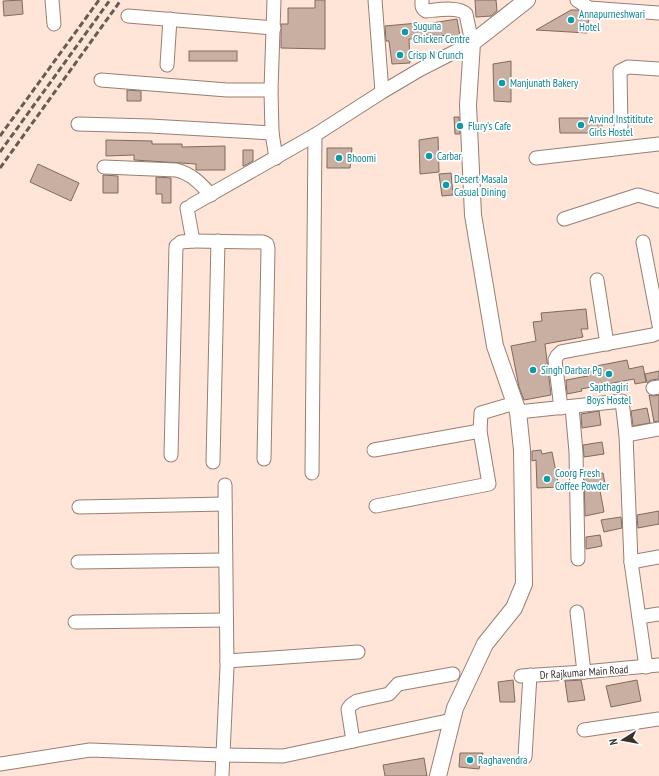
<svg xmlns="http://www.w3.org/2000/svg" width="659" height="776" font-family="'PT Sans Narrow',sans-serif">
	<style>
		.building { fill: #c8afa1; stroke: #806a5e }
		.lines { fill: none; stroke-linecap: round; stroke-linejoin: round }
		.minor-casing { stroke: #977f73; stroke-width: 15 }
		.tertiary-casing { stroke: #977f73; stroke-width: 18 }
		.minor { stroke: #fff; stroke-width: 13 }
		.tertiary { stroke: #fff; stroke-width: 16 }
		.rail { stroke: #685b53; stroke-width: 3; stroke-dasharray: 6 3; stroke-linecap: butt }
		.culture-dot { fill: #0f9aa8; stroke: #fff; stroke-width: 1.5 }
		.labels { text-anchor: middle; stroke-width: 3.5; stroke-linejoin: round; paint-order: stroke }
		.culture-label { font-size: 11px; fill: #0d838f; stroke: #fff; text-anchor: start }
		.street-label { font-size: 11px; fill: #3a302a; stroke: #fff }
	</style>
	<rect width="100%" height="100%" fill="#ffe5d7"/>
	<g class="building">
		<polygon points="22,0 23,14 4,16 3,1"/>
		<polygon points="315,0 325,0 325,49 281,48 281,24 288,24 288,8 315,8"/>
		<polygon points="475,0 496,0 497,11 491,16 476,17"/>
		<polygon points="571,10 578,10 589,16 587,33 536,30"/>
		<polygon points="457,19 460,36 425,35 425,38 409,39 410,63 392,64 389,41 386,41 385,26 418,23 426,24"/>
		<rect x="189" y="51" width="48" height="10"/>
		<polygon points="511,61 511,102 494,101 493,64"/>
		<polygon points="127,90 141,91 141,101 127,101"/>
		<polygon points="454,117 459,117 460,134 455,134"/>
		<polygon points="559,118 603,118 601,133 560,133"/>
		<polygon points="438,137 439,172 420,174 419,140"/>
		<polygon points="106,140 152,141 152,144 182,144 182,147 225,146 225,170 196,170 196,164 134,160 134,155 106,156"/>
		<polygon points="327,148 352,148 350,168 327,168"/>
		<polygon points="243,150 253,150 253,161 244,166 243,166"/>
		<polygon points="38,164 79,183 71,201 30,182"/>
		<polygon points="451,173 453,195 442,196 439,174"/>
		<polygon points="103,175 118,176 118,193 103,193"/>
		<polygon points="156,177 171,178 171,203 162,203 162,194 156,194"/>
		<polygon points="586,309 588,329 581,329 583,337 545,344 551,395 524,400 519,387 511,346 536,341 533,322 542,321 541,313"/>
		<polygon points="627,360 629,369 643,366 646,382 635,384 634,379 581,389 582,391 567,394 566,380 588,376 586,368"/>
		<polygon points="659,371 659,379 651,380 647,383 645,374"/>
		<polygon points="649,395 654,396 659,395 659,421 654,422"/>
		<polygon points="647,408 650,423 633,426 631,411"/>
		<polygon points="599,411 601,425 582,428 581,414"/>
		<polygon points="602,442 604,454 584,457 583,445"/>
		<polygon points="541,450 542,454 552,452 559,487 537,488 536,460 532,461 532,451"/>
		<polygon points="603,473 605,484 599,485 604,512 585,516 584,476"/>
		<polygon points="659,511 659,524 638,528 637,515"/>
		<polygon points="621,517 622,528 604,532 601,520"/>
		<polygon points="600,535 602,546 586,549 586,537"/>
		<polygon points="513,680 515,702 500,702 498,682"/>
		<polygon points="581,680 585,700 568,702 565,681"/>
		<polygon points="637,680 641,701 611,707 606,686"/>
		<polygon points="460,753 483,753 479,769 459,767"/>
		<polygon points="424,758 427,776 385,776 383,765"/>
	</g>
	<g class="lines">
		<defs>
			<g id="minor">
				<polyline points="52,0 54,24"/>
				<polyline points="375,0 382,92"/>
				<polyline points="577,0 589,8 659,13"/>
				<polyline points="128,16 274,28"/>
				<polyline points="167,65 170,19"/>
				<polyline points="101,80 227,90 271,90"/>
				<polyline points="78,124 150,126 272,133 276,158"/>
				<polyline points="621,127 620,71 628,67 659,69"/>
				<polyline points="272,133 271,90 274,0"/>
				<polyline points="536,158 659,144"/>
				<path d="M104 167 176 170C192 174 200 183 211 195"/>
				<path d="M192 205 315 135 382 92 421 69 472 43 466 14C459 6 437 10 426 11 421 8 422 5 422 0"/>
				<polyline points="564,219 638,195 659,201"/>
				<polyline points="193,241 263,242 267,244 268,249 264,459"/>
				<polyline points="643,242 659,325"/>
				<polyline points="597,280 607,344"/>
				<polyline points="653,388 659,387"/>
				<polyline points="572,407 576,452 578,559"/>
				<polyline points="561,408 555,360 557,356 561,352 653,335 657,333 659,330"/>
				<polyline points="518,412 622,401 626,435 631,562 646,667"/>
				<polyline points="626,435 659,429"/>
				<polyline points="374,450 480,431"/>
				<polyline points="171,455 176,246 181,242 193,241 187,208"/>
				<polyline points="213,462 218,241"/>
				<polyline points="312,473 315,135"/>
				<polyline points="376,506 489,484 480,431 481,413 515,403"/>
				<polyline points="79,507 225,504"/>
				<polyline points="78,562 225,560"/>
				<polyline points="631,562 659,557"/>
				<polyline points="577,612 584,672"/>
				<polyline points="639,617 659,614"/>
				<polyline points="75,622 226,620"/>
				<polyline points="227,661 358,652"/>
				<polyline points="521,676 584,672 659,665"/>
				<polyline points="584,730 659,719"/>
				<polyline points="353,741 348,709 351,705 357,701 389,694 398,684 453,674"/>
				<polyline points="525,757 530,675"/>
				<polyline points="0,764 90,750 222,755 283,756 452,720"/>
				<polyline points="222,776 227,667 225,485"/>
			</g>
			<polyline id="tertiary" points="438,776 455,708 485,644 514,608 524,584 522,450 518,412 495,346 473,215 468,105 472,43 527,0"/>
		</defs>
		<use href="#minor" class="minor-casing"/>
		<use href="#tertiary" class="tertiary-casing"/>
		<use href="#minor" class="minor"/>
		<use href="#tertiary" class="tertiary"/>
		<g class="rail">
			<polyline points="0,136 99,0"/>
			<polyline points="0,152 110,0"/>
			<polyline points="0,168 121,0"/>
		</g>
	</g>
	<g class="culture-dot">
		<circle cx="571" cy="20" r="4"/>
		<circle cx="405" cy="32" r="4"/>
		<circle cx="400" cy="55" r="4"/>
		<circle cx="502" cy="83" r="4"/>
		<circle cx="581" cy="125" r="4"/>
		<circle cx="460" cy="126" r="4"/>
		<circle cx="429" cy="156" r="4"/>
		<circle cx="339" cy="158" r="4"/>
		<circle cx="446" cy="185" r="4"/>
		<circle cx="533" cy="370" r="4"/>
		<circle cx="609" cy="374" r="4"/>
		<circle cx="547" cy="479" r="4"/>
		<circle cx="470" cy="760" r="4"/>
	</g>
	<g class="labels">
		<g class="culture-label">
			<text x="579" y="18">Annapurneshwari<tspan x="579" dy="13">Hotel</tspan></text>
			<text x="413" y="30">Suguna<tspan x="413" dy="13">Chicken Centre</tspan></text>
			<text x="408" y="59">Crisp N Crunch</text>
			<text x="510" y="87">Manjunath Bakery</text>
			<text x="589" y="123">Arvind Instititute<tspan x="589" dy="13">Girls Hostel</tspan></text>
			<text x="468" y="130">Flury's Cafe</text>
			<text x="437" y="160">Carbar</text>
			<text x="347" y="162">Bhoomi</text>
			<text x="454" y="183">Desert Masala<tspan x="454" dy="13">Casual Dining</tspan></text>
			<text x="541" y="374">Singh Darbar Pg</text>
			<text x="609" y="391" text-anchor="middle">Sapthagiri<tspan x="609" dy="13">Boys Hostel</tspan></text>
			<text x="555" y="477">Coorg Fresh<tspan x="555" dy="13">Coffee Powder</tspan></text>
			<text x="478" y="764">Raghavendra</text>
		</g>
		<g class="street-label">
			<text transform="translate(584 672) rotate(-4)" y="4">Dr Rajkumar Main Road</text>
		</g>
	</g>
	<g transform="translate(623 740) rotate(259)" stroke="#ffffff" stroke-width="3" paint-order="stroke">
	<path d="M0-3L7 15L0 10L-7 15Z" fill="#3a302a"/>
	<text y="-6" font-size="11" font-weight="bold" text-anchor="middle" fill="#3a302a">N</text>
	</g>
</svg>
